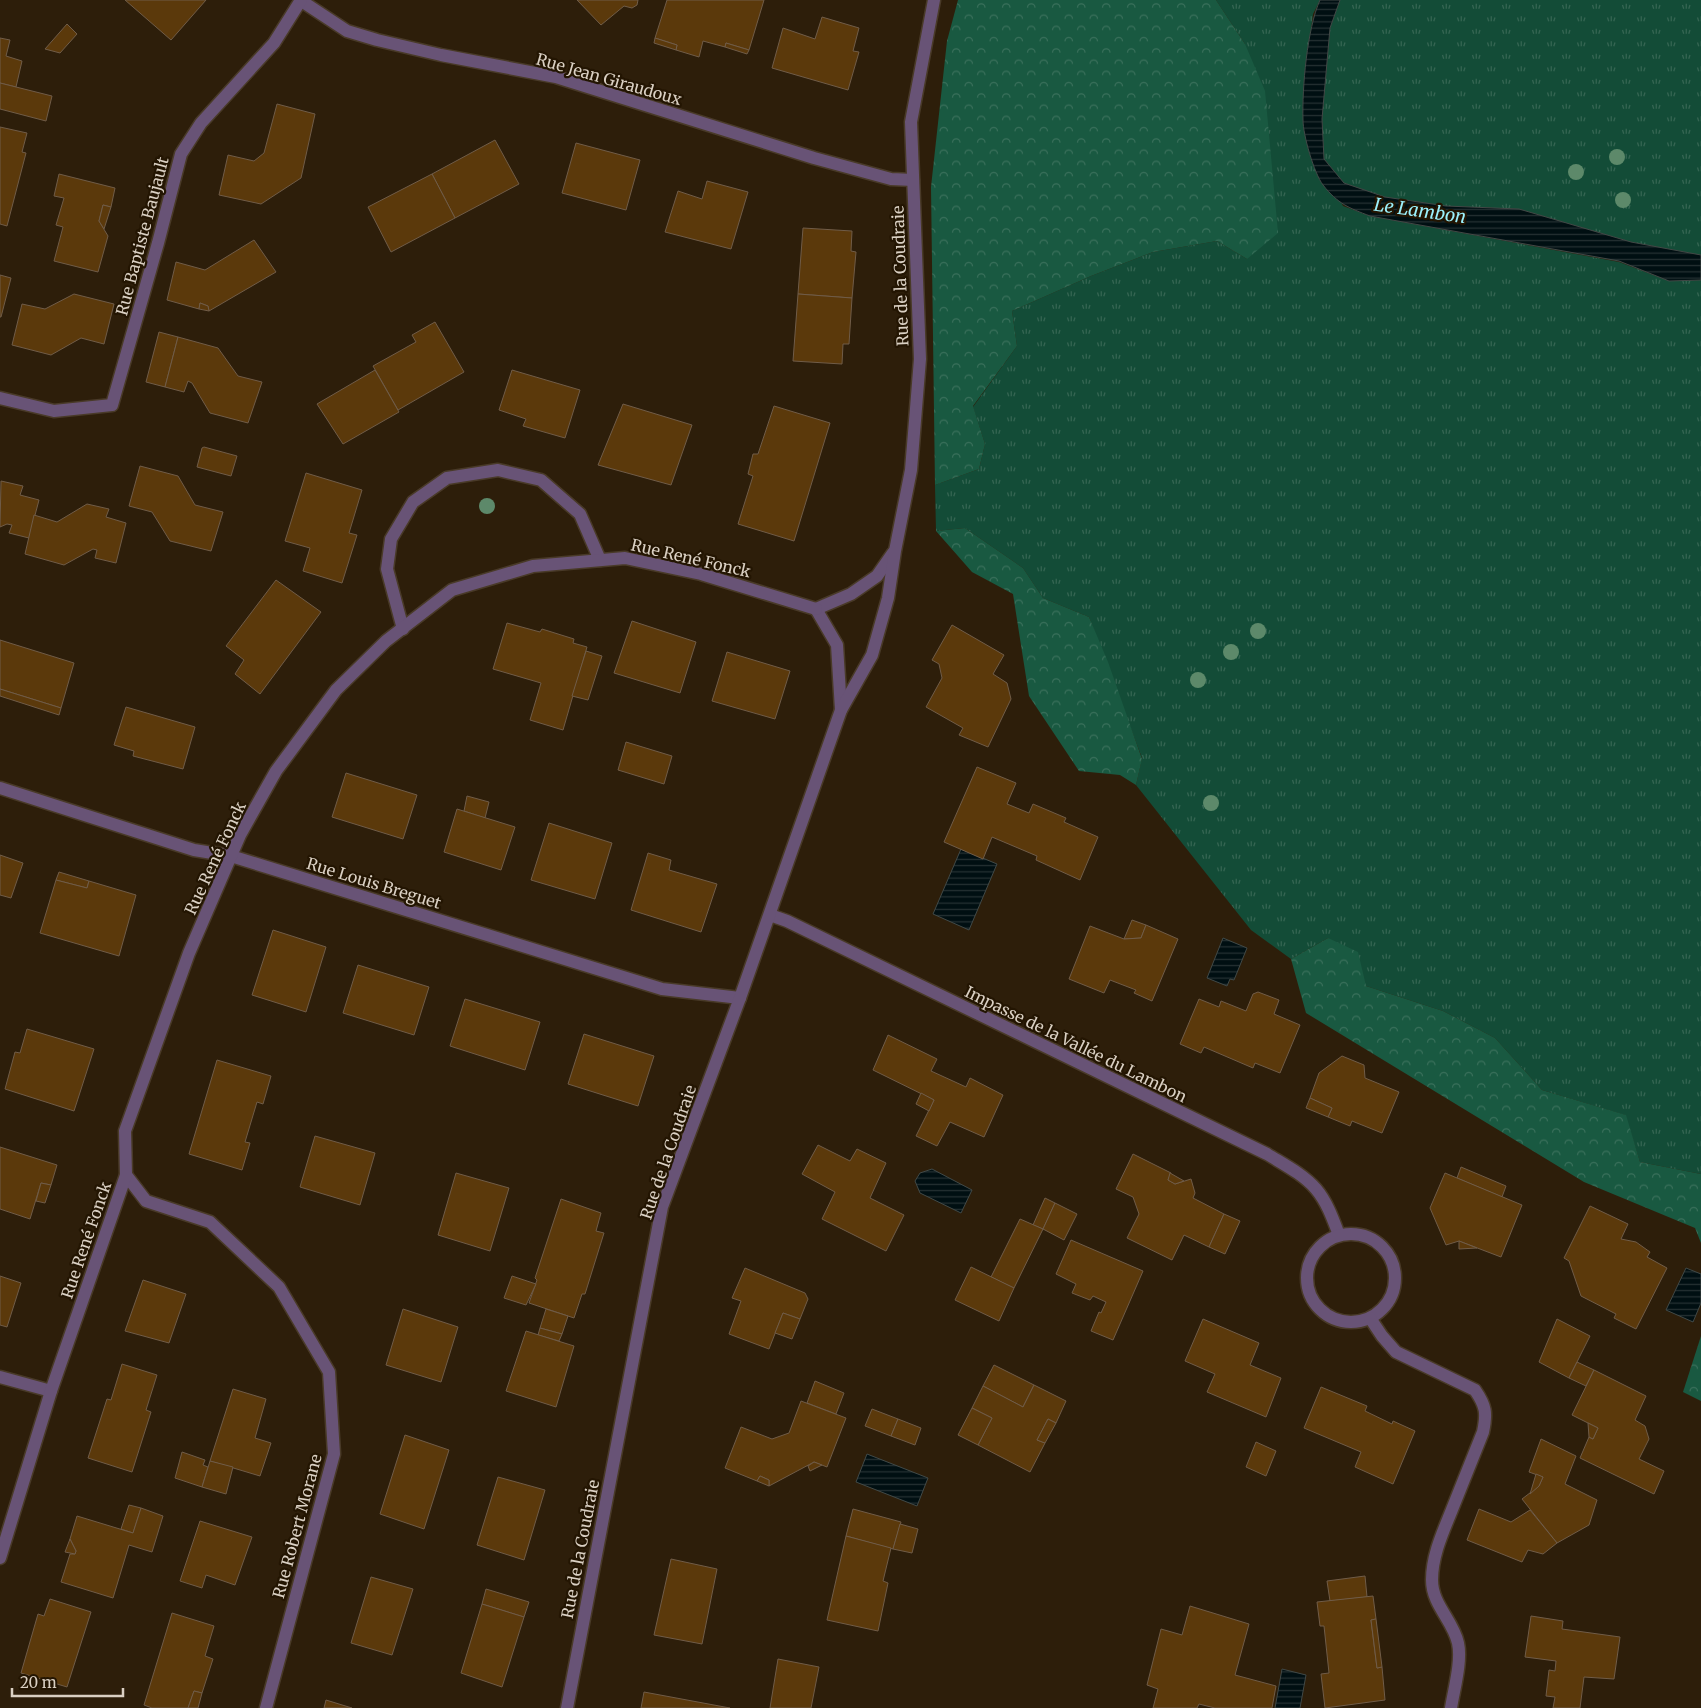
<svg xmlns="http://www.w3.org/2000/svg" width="1701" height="1708" font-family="Merriweather,serif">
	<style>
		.grass { fill: url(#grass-tufts) }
		.forest { fill: url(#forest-crowns) }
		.water { fill: url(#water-rules); stroke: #414947 }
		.building { fill: #5b390b; stroke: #705c48 }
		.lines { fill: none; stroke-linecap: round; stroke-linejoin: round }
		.lane-casing { stroke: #493a28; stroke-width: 15 }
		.street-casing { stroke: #493a28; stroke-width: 15 }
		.lane { stroke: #685376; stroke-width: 12 }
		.street { stroke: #685376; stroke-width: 12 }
		.tree { fill: #5d896a }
		.labels { text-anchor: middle; stroke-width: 4.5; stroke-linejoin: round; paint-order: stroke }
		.street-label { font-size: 16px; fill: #dad0c3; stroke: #231502 }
		.water-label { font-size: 18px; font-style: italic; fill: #9bf1fc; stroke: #231502 }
	</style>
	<defs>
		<pattern id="grass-tufts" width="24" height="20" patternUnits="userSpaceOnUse" patternTransform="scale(1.25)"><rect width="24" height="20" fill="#134c37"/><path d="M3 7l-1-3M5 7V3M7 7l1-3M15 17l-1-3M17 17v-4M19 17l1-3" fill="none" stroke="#356552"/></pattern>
		<pattern id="forest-crowns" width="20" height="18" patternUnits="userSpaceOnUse" patternTransform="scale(1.25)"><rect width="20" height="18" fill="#195941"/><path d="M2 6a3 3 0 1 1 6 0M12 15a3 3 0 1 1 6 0" fill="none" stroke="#3a705b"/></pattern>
		<pattern id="water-rules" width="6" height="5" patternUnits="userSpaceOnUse" patternTransform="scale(1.25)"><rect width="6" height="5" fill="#000f12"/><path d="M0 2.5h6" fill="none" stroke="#253133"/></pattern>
	</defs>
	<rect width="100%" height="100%" fill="#2d1e0a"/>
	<g class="grass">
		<polygon points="1216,0 1320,0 1313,14 1305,75 1303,122 1343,206 1370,216 1619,262 1669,281 1701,280 1701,1174 1640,1162 1625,1115 1542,1090 1495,1038 1443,1011 1366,986 1328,938 1291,959 1251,930 1136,785 1142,758 1089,617 1043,598 1023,568 965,528 936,531 935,485 979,469 985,444 973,407 1017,346 1012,311 1091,276 1153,252 1217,241 1247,259 1245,44"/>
		<polygon points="1340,0 1701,0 1701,255 1631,242 1519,209 1446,206 1385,197 1344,183 1324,159 1322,119 1330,28"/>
	</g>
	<g class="forest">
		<polygon points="958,0 1216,0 1245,44 1265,91 1278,233 1247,259 1217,241 1153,252 1091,276 1012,311 1017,346 973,406 985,444 979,469 935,485 931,187 947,41"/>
		<polygon points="965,528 1023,568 1043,598 1089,617 1108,662 1142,759 1136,785 1120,775 1079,771 1029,696 1013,594 972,572 936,531"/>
		<polygon points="1328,938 1358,952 1366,986 1443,1011 1495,1038 1542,1090 1626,1115 1640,1162 1701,1174 1701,1243 1695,1228 1584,1182 1306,1013 1291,959"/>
		<polygon points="1701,1336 1701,1401 1683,1392"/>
	</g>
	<g class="water">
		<path d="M1320 0H1340L1330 28 1322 119 1324 159 1344 183 1385 197 1446 206 1519 209 1631 242 1701 255V280L1669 281 1619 261 1370 216C1349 208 1338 204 1323 185 1314 173 1303 135 1303 120 1302 88 1307 29 1320 0Z"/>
		<polygon points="961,849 997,864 969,930 933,914"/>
		<polygon points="1223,938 1247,948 1234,980 1230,979 1227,986 1207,978"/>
		<polygon points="932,1169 972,1190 961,1213 920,1193 915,1181 920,1173"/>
		<polygon points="1686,1268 1701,1274 1701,1303 1693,1322 1666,1310"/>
		<polygon points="867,1454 928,1478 917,1506 856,1482"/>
		<polygon points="1282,1669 1306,1675 1300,1708 1275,1708"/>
	</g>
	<g class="building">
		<polygon points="125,0 206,0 171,40"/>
		<polygon points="577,0 638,0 637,5 632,8 624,6 601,25"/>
		<polygon points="667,0 764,0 749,50 726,43 725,47 703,41 699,57 676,50 677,45 655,38"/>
		<polygon points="822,17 859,28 853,51 859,52 848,90 772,68 783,28 815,39"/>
		<polygon points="67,24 77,34 60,53 45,49"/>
		<polygon points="0,38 10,40 6,56 22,61 16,87 0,83"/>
		<polygon points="655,38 677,45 676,50 654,43"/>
		<polygon points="726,43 749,50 747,54 725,47"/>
		<polygon points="0,83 52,96 46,121 0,109"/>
		<polygon points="277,104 315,114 301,178 261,204 219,195 228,155 254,161 264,153"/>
		<polygon points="0,127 27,133 22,152 26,153 7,226 0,224"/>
		<polygon points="495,140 519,184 455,218 432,174"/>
		<polygon points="576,143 640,160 626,210 562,193"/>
		<polygon points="59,174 115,188 111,207 103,205 99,221 108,236 98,272 54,261 63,227 56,225 64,198 54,196"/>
		<polygon points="432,174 455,218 391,252 368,207"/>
		<polygon points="707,181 748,192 731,249 665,232 678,191 702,199"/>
		<polygon points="103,205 111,207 104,229 99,221"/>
		<polygon points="803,228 852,231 851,251 856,252 852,298 798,294"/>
		<polygon points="254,240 276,272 209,311 208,306 200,303 199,309 167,300 176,262 205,270"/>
		<polygon points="0,275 11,278 1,317 0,317"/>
		<polygon points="74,294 114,304 104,344 81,338 51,355 12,345 22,304 45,309"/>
		<polygon points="798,294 852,298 849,344 843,344 842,364 793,361"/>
		<polygon points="200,303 208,306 209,311 199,309"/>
		<polygon points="435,322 464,372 398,410 373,366 416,342 412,335"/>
		<polygon points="159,332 178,337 165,387 146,382"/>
		<polygon points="178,337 218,348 238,376 262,382 248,423 210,413 192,383 188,381 184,392 165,387"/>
		<polygon points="375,370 399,412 343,444 317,404"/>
		<polygon points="512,370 580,390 565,438 523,426 526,419 499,410"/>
		<polygon points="623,404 692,425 671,485 598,465"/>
		<polygon points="774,406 830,423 794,541 738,524 753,476 748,474 753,454 758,454"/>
		<polygon points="204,447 237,456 231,476 197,467 202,448"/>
		<polygon points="140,466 178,476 195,505 223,512 211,551 170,541 152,512 129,506"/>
		<polygon points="306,473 362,490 349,533 357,535 342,583 303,571 310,548 285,541"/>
		<polygon points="1,481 23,486 20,495 39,500 29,538 9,533 12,525 7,524 0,527"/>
		<polygon points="87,504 109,509 106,517 126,523 116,563 95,558 97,550 93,549 64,565 25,554 34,515 57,522"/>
		<polygon points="276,580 321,612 260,694 235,674 244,660 226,646"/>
		<polygon points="632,621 696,642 680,693 614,673"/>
		<polygon points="507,623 540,632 542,629 574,639 573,643 587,647 563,730 530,720 541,683 493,669"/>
		<polygon points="952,625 1004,655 993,674 1007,683 1011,699 988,747 959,735 963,728 926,707 942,678 939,664 932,660"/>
		<polygon points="0,640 74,663 61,708 0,689"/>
		<polygon points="586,651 602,656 588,700 572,696"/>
		<polygon points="727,652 790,671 775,719 712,701"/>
		<polygon points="0,689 61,708 59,715 0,696"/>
		<polygon points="126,707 195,727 183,769 133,756 134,751 114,745"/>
		<polygon points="626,742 672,756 664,784 618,770"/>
		<polygon points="977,767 1016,783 1007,804 1029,813 1033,804 1066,818 1064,822 1098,837 1080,880 1036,860 1037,856 992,837 983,859 944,842"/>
		<polygon points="346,773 417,795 403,839 332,817"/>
		<polygon points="467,796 489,802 485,818 464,811"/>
		<polygon points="457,809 515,827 501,870 444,852"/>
		<polygon points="549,823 612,843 595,899 531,880"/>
		<polygon points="648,853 671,860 669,870 717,884 701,932 631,910"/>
		<polygon points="0,855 23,863 11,898 0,895"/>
		<polygon points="59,872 89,881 87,888 56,880"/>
		<polygon points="56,880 87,888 89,881 136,895 119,956 40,933"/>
		<polygon points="1132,920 1146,925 1141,938 1124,939"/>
		<polygon points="1146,925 1178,939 1152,1001 1134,993 1136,990 1110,980 1104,993 1069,979 1090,926 1124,939 1141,938"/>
		<polygon points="273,930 326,947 306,1012 252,995"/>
		<polygon points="358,965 429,987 414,1035 343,1013"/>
		<polygon points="1258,992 1279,1000 1274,1014 1300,1025 1280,1073 1255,1063 1253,1068 1204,1047 1201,1053 1180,1044 1199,999 1219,1007 1221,1001 1246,1011 1253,994"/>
		<polygon points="465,999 540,1022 525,1070 450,1046"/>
		<polygon points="27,1029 94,1049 74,1111 5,1089 15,1052 20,1053"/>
		<polygon points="584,1034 654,1056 638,1106 568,1084"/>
		<polygon points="888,1035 937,1059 931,1071 966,1087 970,1078 1003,1095 984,1137 950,1122 937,1146 916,1136 934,1100 873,1070"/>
		<polygon points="1342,1056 1364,1065 1365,1078 1399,1092 1382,1133 1352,1121 1350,1126 1328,1117 1332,1108 1310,1098 1319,1073"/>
		<polygon points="217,1060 271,1076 263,1104 257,1102 245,1142 250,1143 242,1170 189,1154"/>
		<polygon points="921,1093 934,1100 929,1111 916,1104"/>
		<polygon points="1310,1098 1332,1108 1328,1117 1306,1108"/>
		<polygon points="315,1136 375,1153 360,1205 300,1187"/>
		<polygon points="818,1145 850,1161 857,1149 886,1163 870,1198 904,1215 886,1251 822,1219 835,1192 802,1174"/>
		<polygon points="0,1147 57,1165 51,1185 41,1183 30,1219 0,1209"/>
		<polygon points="1133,1154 1171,1173 1168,1180 1175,1184 1191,1179 1195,1193 1193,1198 1224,1214 1209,1247 1184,1235 1172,1260 1127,1238 1139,1214 1133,1197 1116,1189"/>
		<polygon points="1461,1167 1506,1186 1502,1197 1457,1178"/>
		<polygon points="456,1173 509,1188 490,1251 438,1235"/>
		<polygon points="1170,1173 1184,1181 1175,1184 1168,1180"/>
		<polygon points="1445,1173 1522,1205 1501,1257 1459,1241 1446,1245 1430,1208"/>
		<polygon points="41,1183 51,1185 45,1203 36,1201"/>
		<polygon points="1045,1198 1055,1203 1043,1229 1033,1225"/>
		<polygon points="561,1199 601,1213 596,1231 604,1233 585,1294 582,1294 574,1318 529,1303 537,1280 535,1278"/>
		<polygon points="1055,1203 1077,1214 1064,1240 1043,1229"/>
		<polygon points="1590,1206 1628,1224 1621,1239 1636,1242 1650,1252 1647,1257 1667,1268 1636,1329 1614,1318 1616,1314 1581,1296 1569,1261 1564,1258"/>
		<polygon points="1224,1214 1240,1221 1225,1254 1209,1247"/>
		<polygon points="1020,1219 1043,1229 1014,1288 991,1277"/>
		<polygon points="1071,1240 1143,1271 1113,1340 1091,1331 1099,1312 1101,1313 1106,1302 1093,1296 1090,1300 1072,1293 1076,1284 1056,1274"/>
		<polygon points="1459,1241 1477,1248 1459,1249"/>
		<polygon points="971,1267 1014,1288 999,1321 955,1300"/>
		<polygon points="745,1268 805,1293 808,1299 800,1319 783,1313 769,1349 729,1334 741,1301 732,1298"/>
		<polygon points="0,1276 21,1283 7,1327 0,1325"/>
		<polygon points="512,1276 536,1284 526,1305 504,1298"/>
		<polygon points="143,1280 186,1294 169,1343 125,1331"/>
		<polygon points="403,1309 458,1327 441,1382 386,1365"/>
		<polygon points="546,1309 568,1316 562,1334 540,1328"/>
		<polygon points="783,1313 800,1319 792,1339 775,1333"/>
		<polygon points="1203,1319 1259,1343 1250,1365 1281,1378 1266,1417 1207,1392 1215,1374 1185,1361"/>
		<polygon points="1557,1319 1590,1336 1569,1378 1539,1362"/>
		<polygon points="540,1328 562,1334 559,1341 538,1335"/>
		<polygon points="526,1331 574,1346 556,1407 506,1391"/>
		<polygon points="1577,1362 1594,1370 1586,1386 1569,1378"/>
		<polygon points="122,1364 157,1375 146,1410 151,1412 132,1472 88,1458 107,1399 111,1400"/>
		<polygon points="994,1365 1034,1385 1023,1407 983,1386"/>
		<polygon points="1594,1370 1646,1396 1635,1420 1645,1426 1649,1439 1639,1459 1664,1471 1654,1494 1580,1458 1589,1437 1593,1439 1598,1428 1572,1415"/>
		<polygon points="815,1381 844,1393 836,1414 807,1403"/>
		<polygon points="1034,1385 1066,1401 1056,1423 1048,1419 1037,1440 1045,1443 1030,1472 978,1445 992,1418 972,1408 983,1386 1023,1407"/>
		<polygon points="1321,1387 1367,1406 1365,1411 1392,1424 1393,1421 1415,1431 1393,1484 1355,1467 1361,1452 1304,1428"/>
		<polygon points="233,1389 266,1399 255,1438 271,1443 260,1476 210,1461"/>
		<polygon points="801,1401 846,1418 827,1467 814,1462 769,1486 769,1480 760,1476 757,1481 725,1468 741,1427 772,1439 789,1433"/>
		<polygon points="972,1408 992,1418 978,1445 958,1435"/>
		<polygon points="872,1409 898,1419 891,1436 865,1426"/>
		<polygon points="898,1419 921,1428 915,1445 891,1436"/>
		<polygon points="1048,1419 1056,1423 1045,1443 1037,1440"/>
		<polygon points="1588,1423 1598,1428 1593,1439 1589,1437"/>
		<polygon points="405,1435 449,1450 424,1529 380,1514"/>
		<polygon points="1541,1439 1576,1456 1565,1484 1597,1500 1589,1525 1557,1543 1522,1499 1539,1486 1543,1477 1529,1472"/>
		<polygon points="1256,1442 1276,1451 1266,1476 1246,1467"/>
		<polygon points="182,1452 205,1460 203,1465 208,1467 202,1487 175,1478"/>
		<polygon points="210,1461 233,1467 226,1494 202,1487"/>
		<polygon points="814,1462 822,1465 810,1471 808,1466"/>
		<polygon points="1536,1474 1543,1477 1539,1486 1530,1494"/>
		<polygon points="760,1476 769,1480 769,1486 757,1481"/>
		<polygon points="498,1477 545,1490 524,1560 477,1545"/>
		<polygon points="129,1505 141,1508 133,1533 121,1529"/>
		<polygon points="141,1508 163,1516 152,1552 129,1545 113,1598 61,1582 70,1554 75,1554 76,1551 70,1539 77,1516 133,1533"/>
		<polygon points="853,1509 901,1522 893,1549 846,1536"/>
		<polygon points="1479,1509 1511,1522 1530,1510 1557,1543 1543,1554 1528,1550 1522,1562 1467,1540"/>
		<polygon points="200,1521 252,1537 235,1585 206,1575 202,1588 180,1581"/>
		<polygon points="900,1524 918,1529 912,1553 893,1549"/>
		<polygon points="846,1536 891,1548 883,1581 888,1583 878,1631 827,1620"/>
		<polygon points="70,1539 76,1551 75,1554 65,1552"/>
		<polygon points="671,1559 717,1569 702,1644 654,1635"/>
		<polygon points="1365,1576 1367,1597 1330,1601 1327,1581"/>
		<polygon points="371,1577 413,1589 392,1655 351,1643"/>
		<polygon points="486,1589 529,1602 524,1617 482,1604"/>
		<polygon points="1373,1596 1376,1619 1371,1620 1377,1668 1382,1667 1385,1700 1325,1708 1321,1674 1329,1673 1324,1626 1320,1626 1317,1602"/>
		<polygon points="50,1599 91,1612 67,1687 21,1673 38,1614 44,1616"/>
		<polygon points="482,1604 524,1617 502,1687 461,1673"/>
		<polygon points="1190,1606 1249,1624 1235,1675 1276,1686 1272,1708 1215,1708 1199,1704 1197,1708 1153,1708 1158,1689 1147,1685 1161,1629 1182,1635"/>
		<polygon points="172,1613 214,1626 205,1656 213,1659 202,1693 194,1691 188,1708 152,1708 144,1705"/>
		<polygon points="1531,1616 1563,1621 1562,1629 1620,1637 1614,1679 1584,1677 1580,1708 1553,1708 1555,1697 1546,1696 1549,1670 1555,1671 1556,1661 1525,1657"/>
		<polygon points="1376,1619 1382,1667 1377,1668 1371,1620"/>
		<polygon points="778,1659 819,1667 811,1708 770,1708"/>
		<polygon points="194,1691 202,1693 198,1708 188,1708"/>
		<polygon points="644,1692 730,1708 641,1708"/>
		<polygon points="326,1700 352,1708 324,1708"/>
	</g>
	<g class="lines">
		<defs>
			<polyline id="lane" points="403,629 387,569 391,539 413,502 447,478 498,470 541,480 580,514 600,560"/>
			<g id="street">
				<polyline points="300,0 347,31 377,40 441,55 556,77 814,158 891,179 913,180"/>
				<polyline points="0,398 54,411 112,405 158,243 181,154 201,123 274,43 301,0"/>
				<polyline points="816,609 837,645 841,710"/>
				<polyline points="816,609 851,594 877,576 893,553"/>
				<polyline points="0,788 194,850 231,856 662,989 740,998"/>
				<path d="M770 915 787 921 1267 1154C1283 1164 1303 1174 1316 1189 1327 1202 1333 1219 1339 1235"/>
				<polyline points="126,1175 146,1201 210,1222 279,1287 329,1372 334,1454 266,1708"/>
				<circle cx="1351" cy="1278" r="44"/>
				<path d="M1370 1318 1382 1336 1396 1352 1475 1390C1486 1406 1487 1413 1483 1432 1473 1457 1463 1482 1453 1507 1444 1530 1432 1554 1432 1580 1432 1605 1453 1620 1458 1643 1462 1661 1454 1689 1451 1708"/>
				<polyline points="0,1377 51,1391"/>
				<polyline points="0,1558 51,1391 126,1175 125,1131 189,953 240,835 276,771 336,690 386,641 452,590 533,566 625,558 701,574 816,609"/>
				<polyline points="567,1708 662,1207 740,998 841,710 872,655 888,598 895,551 911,470 920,359 911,122 934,0"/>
			</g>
		</defs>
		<use href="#lane" class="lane-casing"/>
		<use href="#street" class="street-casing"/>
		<use href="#lane" class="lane"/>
		<use href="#street" class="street"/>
	</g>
	<g class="tree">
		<circle cx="1617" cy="157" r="8"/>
		<circle cx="1576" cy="172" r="8"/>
		<circle cx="1623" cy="200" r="8"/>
		<circle cx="487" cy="506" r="8"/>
		<circle cx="1258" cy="631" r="8"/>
		<circle cx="1231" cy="652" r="8"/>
		<circle cx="1198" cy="680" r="8"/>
		<circle cx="1211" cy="803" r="8"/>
	</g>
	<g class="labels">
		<g class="street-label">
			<text transform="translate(609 79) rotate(16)" y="6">Rue Jean Giraudoux</text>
			<text transform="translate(142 236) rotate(-75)" y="6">Rue Baptiste Baujault</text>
			<text transform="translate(900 276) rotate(-92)" y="6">Rue de la Coudraie</text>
			<text transform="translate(691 558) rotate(13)" y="6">Rue René Fonck</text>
			<text transform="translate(215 858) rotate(-65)" y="6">Rue René Fonck</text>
			<text transform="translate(374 883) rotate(17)" y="6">Rue Louis Breguet</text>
			<text transform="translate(1076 1044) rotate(26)" y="6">Impasse de la Vallée du Lambon</text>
			<text transform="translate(668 1152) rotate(-71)" y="6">Rue de la Coudraie</text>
			<text transform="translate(86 1240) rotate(-71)" y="6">Rue René Fonck</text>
			<text transform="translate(297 1526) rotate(-75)" y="6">Rue Robert Morane</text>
			<text transform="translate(580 1549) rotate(-79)" y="6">Rue de la Coudraie</text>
		</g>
		<g class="water-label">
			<text transform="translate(1420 211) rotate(8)" y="6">Le Lambon</text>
		</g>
	</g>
	<path d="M12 1688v8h111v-8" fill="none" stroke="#dad0c3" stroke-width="2.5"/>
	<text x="20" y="1688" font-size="15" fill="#dad0c3" stroke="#231502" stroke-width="4" paint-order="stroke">20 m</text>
</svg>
